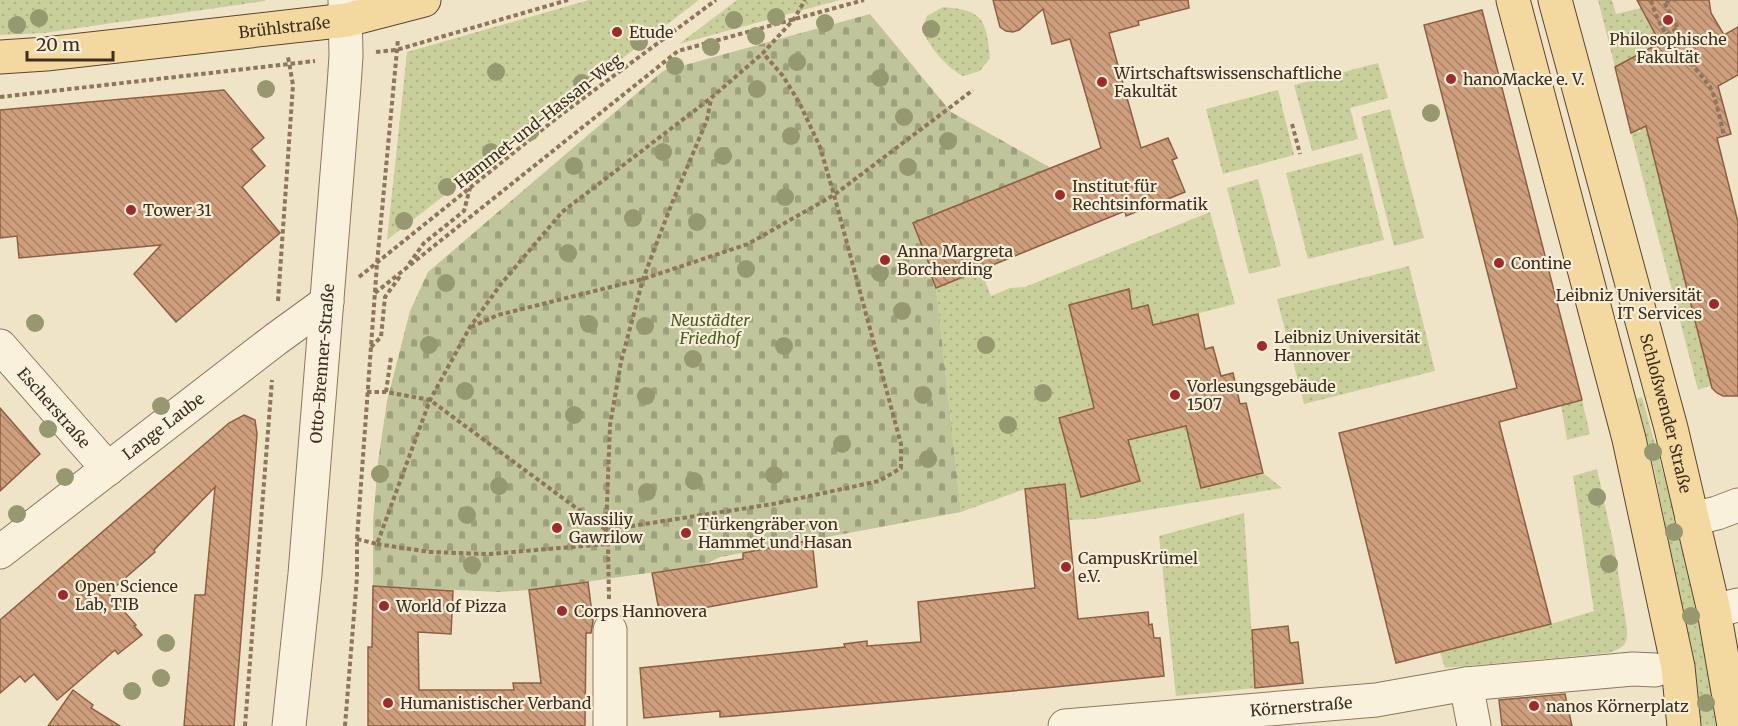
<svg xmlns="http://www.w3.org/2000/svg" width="1738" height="726" font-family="Merriweather,serif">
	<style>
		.green { fill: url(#green-dots) }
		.cemetery { fill: url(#cemetery-stones) }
		.building { fill: url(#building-back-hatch); stroke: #8d5f41; stroke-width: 1.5 }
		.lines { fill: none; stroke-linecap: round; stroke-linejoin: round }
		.minor-casing { stroke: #8d765c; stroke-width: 35 }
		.major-casing { stroke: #5b4430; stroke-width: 35 }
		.path { stroke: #8d765c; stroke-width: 4; stroke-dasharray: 4.5 3; stroke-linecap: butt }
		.minor { stroke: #faf1dc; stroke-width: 33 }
		.major { stroke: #f3d9a0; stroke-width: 33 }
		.tree { fill: #96986f }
		.poi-dot { fill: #9e2a2b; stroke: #f7eed8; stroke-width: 2 }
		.labels { text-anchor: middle; stroke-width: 4.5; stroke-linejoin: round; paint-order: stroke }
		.street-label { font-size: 16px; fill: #3d2e20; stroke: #f7eed8 }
		.poi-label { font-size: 16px; fill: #3d2e20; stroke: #f7eed8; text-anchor: start }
		.park-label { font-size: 16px; font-style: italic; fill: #4d5a26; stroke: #f7eed8 }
	</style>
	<defs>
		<pattern id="green-dots" width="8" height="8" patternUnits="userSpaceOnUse" patternTransform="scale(1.5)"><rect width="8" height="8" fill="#c9cf9b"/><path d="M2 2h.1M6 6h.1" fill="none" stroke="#aeb285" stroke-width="1.8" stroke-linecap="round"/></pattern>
		<pattern id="cemetery-stones" width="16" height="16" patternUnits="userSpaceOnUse" patternTransform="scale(1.5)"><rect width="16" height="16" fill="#bfc49a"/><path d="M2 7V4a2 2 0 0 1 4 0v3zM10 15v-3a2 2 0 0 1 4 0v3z" fill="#9ca07d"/></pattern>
		<pattern id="building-back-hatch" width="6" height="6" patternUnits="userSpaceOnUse" patternTransform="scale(1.5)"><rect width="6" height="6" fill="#cf9f7d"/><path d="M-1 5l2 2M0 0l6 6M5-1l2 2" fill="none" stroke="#a98266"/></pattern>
	</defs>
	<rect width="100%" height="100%" fill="#f0e4c8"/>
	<g class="green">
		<polygon points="0,0 265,0 265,1 44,33 0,35"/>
		<polygon points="589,0 699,0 526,132 387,240 407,52"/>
		<polygon points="737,0 840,0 679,44"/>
		<polygon points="1598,0 1612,0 1616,14 1641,8 1660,43 1615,67"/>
		<path d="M943 7C983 10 986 19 990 58L980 71 963 76C947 68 927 45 922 28L927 16Z"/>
		<polygon points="1378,63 1388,98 1350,108 1358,139 1312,151 1294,85"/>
		<polygon points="1278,90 1294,155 1223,174 1206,109"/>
		<polygon points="1390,109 1424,238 1394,246 1361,117"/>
		<polygon points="1646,126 1712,385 1698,390 1631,133 1637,130 1638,132 1641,131 1640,129"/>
		<polygon points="1362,153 1384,240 1308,259 1286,173"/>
		<polygon points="1258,179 1281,266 1249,274 1227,188"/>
		<polygon points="1210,212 1235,304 1153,325 1132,309 1128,289 1069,305 1092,397 1114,402 1059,419 1081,497 1139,481 1128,440 1186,426 1201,488 1263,473 1282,488 1094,519 1068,520 1064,484 1025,489 961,512 936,288 981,270 991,296 1010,288 1025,287"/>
		<polygon points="1409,266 1435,371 1304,404 1277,299"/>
		<polygon points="1642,397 1687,558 1700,615 1718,726 1698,726 1684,618 1653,463 1637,399"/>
		<polygon points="1582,400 1590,434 1567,440 1561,405"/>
		<path d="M1597 469 1614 546 1627 629C1628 645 1623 648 1608 653L1445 668 1440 652 1551 624 1594 611 1573 476Z"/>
		<polygon points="1244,513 1255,688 1176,696 1159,536"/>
	</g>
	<polygon class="cemetery" points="870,14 951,112 1051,168 913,223 930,266 928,268 936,288 961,512 720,557 704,565 529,590 499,592 373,586 373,522 378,462 387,401 410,311 428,272 663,71"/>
	<g class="building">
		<polygon points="993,0 1188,0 1189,8 1138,21 1139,25 1109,33 1141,148 1168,138 1177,158 1172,160 1185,192 1126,216 1125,211 936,288 928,267 930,266 913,223 1101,148 1070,39 1052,44 1043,9 1019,30 1013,32 1006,31 1000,27"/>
		<polygon points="1637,0 1709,0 1711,13 1724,35 1738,27 1738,75 1718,86 1731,134 1717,138 1738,222 1738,396 1723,396 1717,393 1712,388 1646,126 1631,133 1615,67 1660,43"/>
		<polygon points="1482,10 1582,400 1499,422 1551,624 1396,663 1339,433 1517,388 1424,25"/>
		<polygon points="224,90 264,138 251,149 265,166 242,187 280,233 176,322 134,274 161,245 19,258 17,236 0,238 0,110"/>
		<polygon points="1129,289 1132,309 1148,305 1153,325 1198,314 1205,349 1213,347 1221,376 1233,373 1240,404 1246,403 1263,473 1201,488 1186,426 1128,440 1140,481 1081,497 1059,418 1094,408 1069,305"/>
		<polygon points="0,408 40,454 0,491"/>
		<polygon points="244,415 255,420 257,434 234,726 184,726 195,595 205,595 215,487 154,550 155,552 108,593 136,625 134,626 142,635 118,654 115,650 57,700 34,674 25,682 20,676 0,693 0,620 229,423"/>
		<polygon points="1065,484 1078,619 1148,612 1149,625 1152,624 1154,638 1160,638 1164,676 1045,688 733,716 720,717 720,711 644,718 640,668 845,647 844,644 867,641 867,646 921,642 918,602 1035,588 1025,489"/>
		<polygon points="812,540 817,587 660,616 652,573 743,559 743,553"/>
		<polygon points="588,582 593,621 591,633 586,633 585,726 368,726 368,647 372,647 373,586 453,591 451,634 418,632 419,690 514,690 513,683 541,683 529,590"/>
		<polygon points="1288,626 1290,643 1298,642 1303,683 1255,688 1252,630"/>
		<polygon points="73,690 93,705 91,708 120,726 48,726"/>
		<polygon points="1565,694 1572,726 1502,726 1499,700"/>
	</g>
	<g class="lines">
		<defs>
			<g id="minor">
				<path id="s1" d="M0 346 108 469"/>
				<polyline points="1692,519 1717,513 1738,505"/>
				<path id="s2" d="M0 552 276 339 327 302"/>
				<polyline points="1714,611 1738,605"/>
				<polyline points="1466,684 1474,726"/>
				<path id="s3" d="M289 726 305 574 344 86 346 56 345 0"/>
				<polyline points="610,726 610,630"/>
				<path id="s4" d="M1065 726 1376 700 1466 684 1633 669 1655 670"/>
			</g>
			<g id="major">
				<polyline points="1513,0 1629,439 1678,667 1684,726"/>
				<path id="s5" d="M1555 0 1671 428 1714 611 1734 726"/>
				<path id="s6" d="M0 57 46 54 347 20 424 0"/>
			</g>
		</defs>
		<use href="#minor" class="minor-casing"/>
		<use href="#major" class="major-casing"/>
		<g class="path">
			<path d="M1651 0C1662 41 1687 55 1710 87 1716 97 1721 124 1724 136"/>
			<polyline points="1666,35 1678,28 1664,2 1674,0"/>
			<polyline points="376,52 396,50 568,0"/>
			<polyline points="0,97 315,61"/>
			<polyline points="1292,124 1300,154"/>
			<polyline points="409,264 424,243 464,211 470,188"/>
			<polyline points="359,277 558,117 716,0"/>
			<polyline points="375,293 678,51 864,0"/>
			<polyline points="278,301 293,85 288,57"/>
			<polyline points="471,327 498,315 643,279 748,244 834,195 973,90"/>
			<polyline points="371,347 381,337 385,297 401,275"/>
			<polyline points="367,392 386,392 430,400 606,530 773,504 879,481 901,468 901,444 834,195 820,147 800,104 783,76 763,53"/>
			<polyline points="386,392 391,357"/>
			<polyline points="357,539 377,544 430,400 470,327 501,284 562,212 711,98 763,53 794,19 805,0"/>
			<polyline points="377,544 430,552 489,554 608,544"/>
			<polyline points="609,599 608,544 606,530 610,425 621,362 643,279 672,203 707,120 711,99"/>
			<polyline points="245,726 272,380"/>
			<polyline points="345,726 357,577 357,539 377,264 398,39"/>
		</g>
		<use href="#minor" class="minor"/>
		<use href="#major" class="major"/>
	</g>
	<g class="tree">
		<circle cx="776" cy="17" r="9"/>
		<circle cx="39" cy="18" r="9"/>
		<circle cx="734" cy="20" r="9"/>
		<circle cx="825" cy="23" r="9"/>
		<circle cx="17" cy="25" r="9"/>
		<circle cx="931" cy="29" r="9"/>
		<circle cx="756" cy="36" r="9"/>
		<circle cx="639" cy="42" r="9"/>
		<circle cx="711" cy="47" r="9"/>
		<circle cx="797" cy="62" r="9"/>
		<circle cx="675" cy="66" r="9"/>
		<circle cx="496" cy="72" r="9"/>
		<circle cx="880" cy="78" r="9"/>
		<circle cx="582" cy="83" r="9"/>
		<circle cx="266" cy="89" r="9"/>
		<circle cx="757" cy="89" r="9"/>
		<circle cx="1431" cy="113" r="9"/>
		<circle cx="904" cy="117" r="9"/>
		<circle cx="530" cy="132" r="9"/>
		<circle cx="791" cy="136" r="9"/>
		<circle cx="948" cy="141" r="9"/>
		<circle cx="491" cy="152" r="9"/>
		<circle cx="663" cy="152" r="9"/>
		<circle cx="723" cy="156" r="9"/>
		<circle cx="574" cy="166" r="9"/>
		<circle cx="908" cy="167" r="9"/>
		<circle cx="447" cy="187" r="9"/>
		<circle cx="785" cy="197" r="9"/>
		<circle cx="633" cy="218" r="9"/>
		<circle cx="404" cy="221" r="9"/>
		<circle cx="697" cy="222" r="9"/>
		<circle cx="568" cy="253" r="9"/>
		<circle cx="746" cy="269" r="9"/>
		<circle cx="880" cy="273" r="9"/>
		<circle cx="446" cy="283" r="9"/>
		<circle cx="902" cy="311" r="9"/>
		<circle cx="35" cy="323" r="9"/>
		<circle cx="589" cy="324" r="9"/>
		<circle cx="645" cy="326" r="9"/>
		<circle cx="429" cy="345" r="9"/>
		<circle cx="986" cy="345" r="9"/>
		<circle cx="784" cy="346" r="9"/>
		<circle cx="693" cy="359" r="9"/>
		<circle cx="465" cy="391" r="9"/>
		<circle cx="1043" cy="393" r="9"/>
		<circle cx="923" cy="395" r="9"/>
		<circle cx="646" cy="396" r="9"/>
		<circle cx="161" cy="406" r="9"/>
		<circle cx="574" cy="415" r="9"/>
		<circle cx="1008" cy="425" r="9"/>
		<circle cx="48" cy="429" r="9"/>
		<circle cx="842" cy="444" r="9"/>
		<circle cx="1653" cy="452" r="9"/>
		<circle cx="928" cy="459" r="9"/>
		<circle cx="380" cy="474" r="9"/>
		<circle cx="774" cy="475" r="9"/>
		<circle cx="65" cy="477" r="9"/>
		<circle cx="694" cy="481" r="9"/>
		<circle cx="499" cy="486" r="9"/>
		<circle cx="647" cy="492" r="9"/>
		<circle cx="1597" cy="497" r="9"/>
		<circle cx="17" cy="514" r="9"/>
		<circle cx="467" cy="515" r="9"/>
		<circle cx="1674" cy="532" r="9"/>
		<circle cx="1609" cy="564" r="9"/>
		<circle cx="472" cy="565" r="9"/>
		<circle cx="1691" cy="616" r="9"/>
		<circle cx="166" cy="643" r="9"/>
		<circle cx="161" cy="678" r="9"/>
		<circle cx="132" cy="691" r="9"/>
		<circle cx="1706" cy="703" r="9"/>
	</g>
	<g class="poi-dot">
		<circle cx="1668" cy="20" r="6"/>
		<circle cx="617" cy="32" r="6"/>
		<circle cx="1451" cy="79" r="6"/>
		<circle cx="1102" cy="82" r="6"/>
		<circle cx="1060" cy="195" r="6"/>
		<circle cx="131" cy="210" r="6"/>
		<circle cx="885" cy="260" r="6"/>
		<circle cx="1499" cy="263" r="6"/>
		<circle cx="1714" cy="304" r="6"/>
		<circle cx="1262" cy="346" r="6"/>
		<circle cx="1175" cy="395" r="6"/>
		<circle cx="557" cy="528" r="6"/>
		<circle cx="686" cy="533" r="6"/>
		<circle cx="1066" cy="567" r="6"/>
		<circle cx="63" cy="595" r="6"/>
		<circle cx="384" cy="606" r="6"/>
		<circle cx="562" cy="611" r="6"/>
		<circle cx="388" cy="703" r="6"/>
		<circle cx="1534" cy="706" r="6"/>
	</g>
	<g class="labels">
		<g class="street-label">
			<text dy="6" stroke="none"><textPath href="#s6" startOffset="286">Brühlstraße</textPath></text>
			<text transform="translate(538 121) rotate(-38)" y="6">Hammet-und-Hassan-Weg</text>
			<text dy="6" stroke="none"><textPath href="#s3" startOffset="364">Otto-Brenner-Straße</textPath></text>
			<text dy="6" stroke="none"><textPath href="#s1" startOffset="82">Escherstraße</textPath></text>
			<text dy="6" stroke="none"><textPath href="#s5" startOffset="428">Schloßwender Straße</textPath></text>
			<text dy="6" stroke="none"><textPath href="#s2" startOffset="206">Lange Laube</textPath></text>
			<text dy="6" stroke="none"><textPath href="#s4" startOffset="237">Körnerstraße</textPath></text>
		</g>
		<g class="poi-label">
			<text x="629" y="38">Etude</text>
			<text x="1668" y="45" text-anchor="middle">Philosophische<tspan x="1668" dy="18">Fakultät</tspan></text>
			<text x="1114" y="79">Wirtschaftswissenschaftliche<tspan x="1114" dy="18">Fakultät</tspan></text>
			<text x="1463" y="85">hanoMacke e. V.</text>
			<text x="1072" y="192">Institut für<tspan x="1072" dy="18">Rechtsinformatik</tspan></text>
			<text x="143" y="216">Tower 31</text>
			<text x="897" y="257">Anna Margreta<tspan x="897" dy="18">Borcherding</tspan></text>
			<text x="1511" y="269">Contine</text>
			<text x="1702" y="301" text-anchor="end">Leibniz Universität<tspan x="1702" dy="18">IT Services</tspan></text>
			<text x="1274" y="343">Leibniz Universität<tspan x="1274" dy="18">Hannover</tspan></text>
			<text x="1187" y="392">Vorlesungsgebäude<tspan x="1187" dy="18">1507</tspan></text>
			<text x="569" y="525">Wassiliy<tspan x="569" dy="18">Gawrilow</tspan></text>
			<text x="698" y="530">Türkengräber von<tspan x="698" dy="18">Hammet und Hasan</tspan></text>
			<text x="1078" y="564">CampusKrümel<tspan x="1078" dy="18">e.V.</tspan></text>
			<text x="75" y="592">Open Science<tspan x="75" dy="18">Lab, TIB</tspan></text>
			<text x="396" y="612">World of Pizza</text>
			<text x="574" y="617">Corps Hannovera</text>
			<text x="400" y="709">Humanistischer Verband</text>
			<text x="1546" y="712">nanos Körnerplatz</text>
		</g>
		<g class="park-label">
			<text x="710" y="326">Neustädter<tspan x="710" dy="18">Friedhof</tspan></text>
		</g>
	</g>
	<path d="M27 51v9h86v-9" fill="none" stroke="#3d2e20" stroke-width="3"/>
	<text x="36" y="51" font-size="18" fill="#3d2e20" stroke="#f7eed8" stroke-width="4.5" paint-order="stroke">20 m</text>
</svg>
